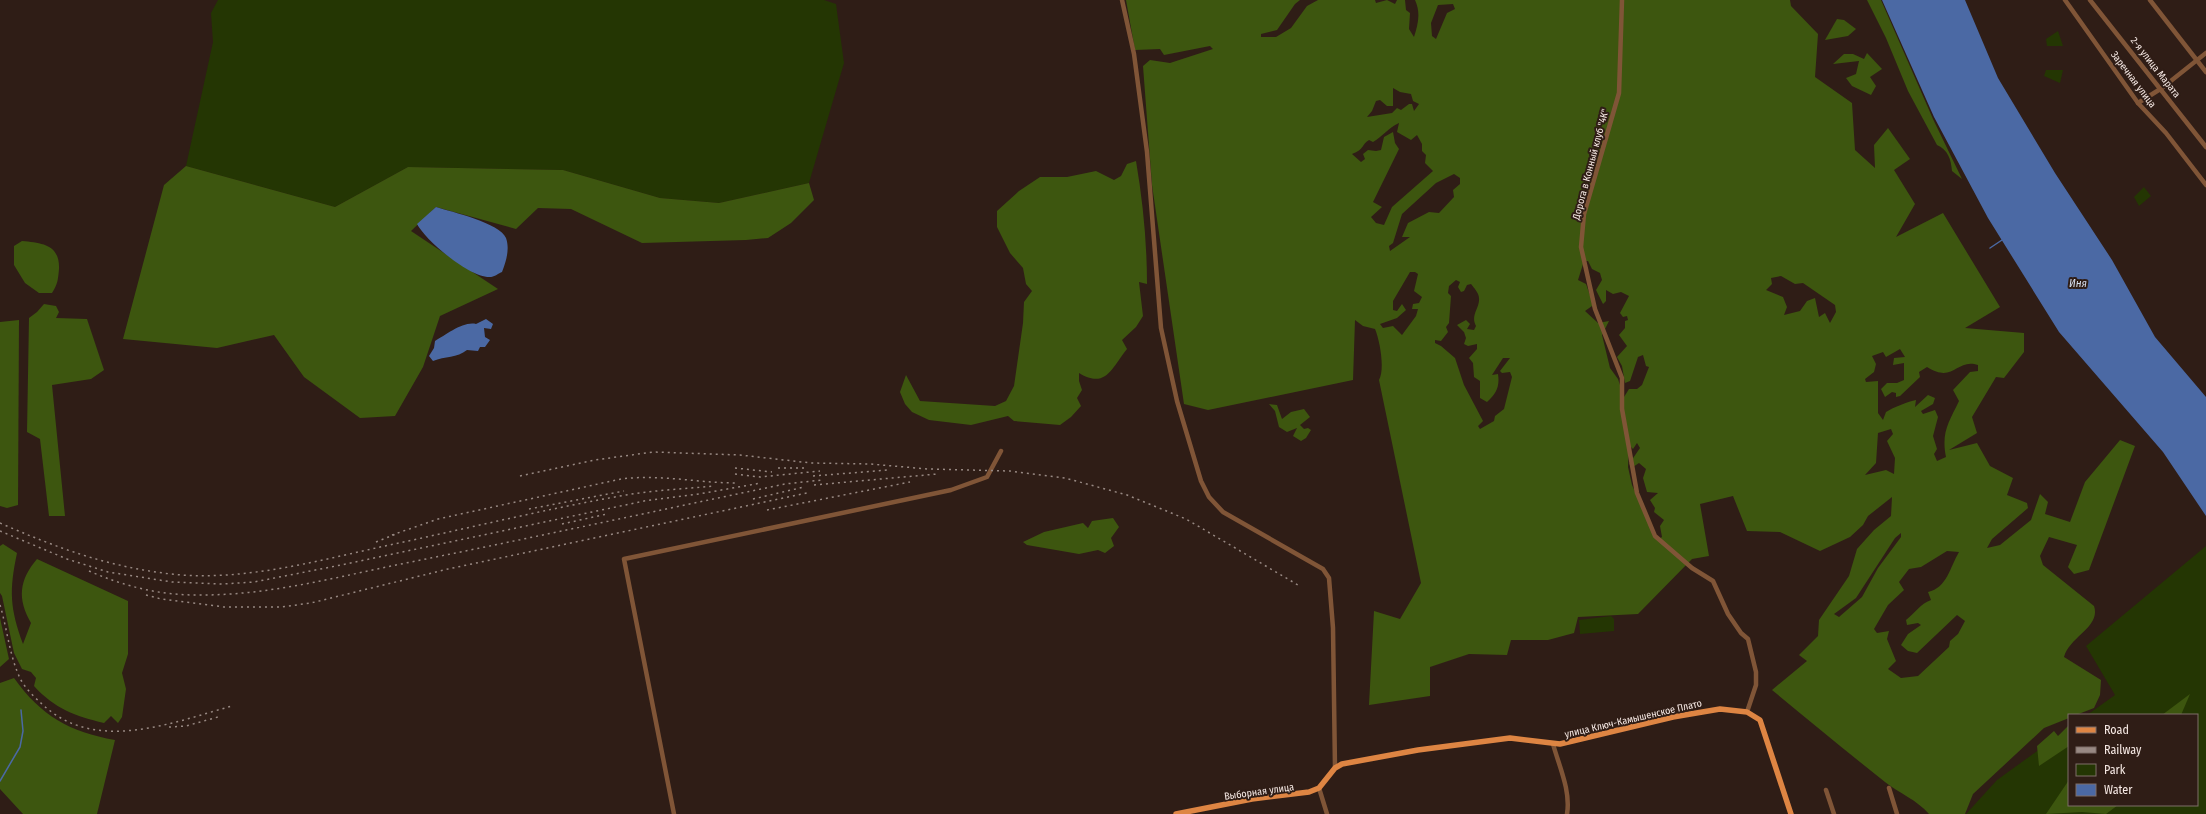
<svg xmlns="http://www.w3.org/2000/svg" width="2206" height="814" font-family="'Fira Sans Condensed',sans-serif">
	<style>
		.green { fill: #243603 }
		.forest { fill: #3d560f; fill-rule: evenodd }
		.water { fill: #4b69a4 }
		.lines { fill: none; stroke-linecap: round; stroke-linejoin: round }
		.stream { stroke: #4b69a4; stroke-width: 1.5 }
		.minor { stroke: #805537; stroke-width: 4.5 }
		.major { stroke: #de8543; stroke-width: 5.5 }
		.rail { stroke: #988983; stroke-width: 1.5; stroke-dasharray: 2 4; stroke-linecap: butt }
		.labels { text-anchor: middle; stroke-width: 4; stroke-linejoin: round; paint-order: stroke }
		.street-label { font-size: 10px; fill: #f7eae5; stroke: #2f1d16 }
		.water-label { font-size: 11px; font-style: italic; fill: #d5deef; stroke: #2f1d16 }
	</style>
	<rect width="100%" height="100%" fill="#2f1d16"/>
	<g class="green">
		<polygon points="218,0 824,0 836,4 844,63 809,183 719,203 660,198 563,170 408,167 335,207 186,166 213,42 211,13"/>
		<polygon points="2058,31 2063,46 2047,46 2046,39"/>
		<polygon points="2046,70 2063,70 2060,83 2044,76"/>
		<polygon points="2144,187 2151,196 2139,206 2134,197"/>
		<polygon points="2206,546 2206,814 1966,814 1997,780 2069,728 2069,805 2197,805 2197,715 2087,715 2115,695 2086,646"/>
		<polygon points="1611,616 1614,619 1614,631 1580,634 1579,620"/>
	</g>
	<g class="forest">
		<path d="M1126 0H1300L1295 4 1277 30 1261 34V37H1276L1291 28 1307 6 1318 0H1375L1376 3 1387 0 1395 4 1397 0H1405L1406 10 1410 13 1409 29 1414 37C1418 24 1421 13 1415 0H1790L1791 6 1818 34 1815 77 1852 103 1855 150 1875 168 1874 145 1888 128 1910 159 1894 170 1915 204 1896 237 1943 213 2000 307 1965 328 2024 333V352L2004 378 1996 377 1972 417 1977 433 1949 450 1977 443 1990 466 2013 478 2007 495 2027 503 2028 508 1992 539 1987 548 2000 545 2031 520 2040 494 2048 502 2045 514 2070 522 2085 482 2120 440 2135 446 2089 570 2074 574 2068 567 2077 545 2049 537 2040 556 2043 565 2094 606C2101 627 2070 636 2064 657L2101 680 2100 695 2094 708 2076 715H2069V718L2044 728 1973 794 1965 814H1929C1917 800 1899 793 1885 782 1847 752 1810 721 1772 690L1807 661 1799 655 1818 636 1819 620 1849 576 1857 549 1874 530 1891 516 1892 497 1868 516 1863 525 1850 537 1820 551 1780 532 1747 531 1733 496 1700 504 1709 556 1692 559 1638 614 1578 617 1574 633 1548 640H1511L1507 655 1469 654 1430 667V696L1369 705 1374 611 1400 619 1421 583 1379 380C1385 369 1380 341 1375 329L1363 326 1355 320 1353 380 1208 410 1184 404 1152 185 1143 66 1150 60 1170 63 1213 49 1210 46 1164 55 1160 49 1135 50ZM1453 4 1455 9 1447 13 1436 39 1432 36 1431 23 1438 5ZM1393 88 1400 92 1411 94 1413 101 1419 104 1414 111 1412 104H1409L1401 110 1397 108 1392 113 1367 117 1372 111 1376 101 1380 100 1387 106H1393ZM1399 123 1397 132 1411 140 1417 135 1422 144V151L1426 155 1425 163 1433 171 1392 207 1384 225 1376 223 1371 217 1382 207 1373 202 1399 149 1395 143 1393 132 1384 137 1381 150 1376 151 1368 150 1363 154 1365 159 1361 162 1352 154C1365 149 1361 145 1369 140L1373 142C1383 136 1388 128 1399 123ZM1454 174 1460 178V184L1453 190 1454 197 1439 213 1429 212 1408 223 1402 237H1410L1390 251 1389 246 1393 243 1402 214 1436 183ZM1584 261H1588L1592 269 1600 273 1602 280 1596 290 1603 304 1606 301V290L1613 294 1621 292 1629 296 1620 313 1623 317 1627 316 1628 320 1625 321V328L1619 335 1627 346 1617 357 1622 366 1625 383 1630 381 1638 357 1643 355 1646 366 1649 367 1642 385 1637 389H1629L1624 397 1618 379 1610 368 1602 335 1609 321 1598 323 1585 311 1592 306 1595 309 1586 284 1578 280ZM1410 272H1415L1418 274 1414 291 1422 297 1419 303 1413 304 1412 309H1418L1416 316 1402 335 1393 326 1383 328 1380 324 1397 318 1406 310 1402 304 1397 311 1393 310V301ZM1781 276 1795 284 1803 283 1835 305 1836 312 1830 323 1825 313 1819 317 1815 298 1807 301 1800 311 1784 315 1787 307 1783 297 1766 290 1772 284 1771 278ZM1456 280 1460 282 1458 287 1461 292 1464 291 1467 285 1471 284C1474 288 1479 293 1479 298 1480 308 1470 315 1476 326L1474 330 1467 329 1470 324 1466 320 1457 325 1464 332 1466 338 1464 344 1468 346 1477 344V349L1469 358 1473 363 1474 377 1480 381V398L1487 402C1496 394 1500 387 1498 374L1492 375 1503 358H1510L1500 371 1502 373 1510 372 1512 377 1504 409 1495 416 1494 421 1480 429 1478 426 1483 421 1464 385 1455 358 1441 346 1435 343V340L1441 341 1448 332 1446 327 1449 323 1451 296 1448 293 1449 286ZM1900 349 1905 357 1894 358 1893 365 1904 363V380L1897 383H1887L1881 389 1885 397 1892 392 1896 393V397L1900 396 1920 377 1919 372 1927 367C1954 384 1956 358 1978 365V371L1970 372 1953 390 1959 401C1949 422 1941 432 1946 457L1937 461 1934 454 1937 449 1933 436 1938 417 1935 410 1923 414 1921 411 1933 404 1935 398 1928 395 1915 407 1916 400C1909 401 1892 408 1886 412L1883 420 1878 413V381L1866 382 1865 379 1874 372 1876 364 1872 356 1883 352 1886 357ZM1891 429 1893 434 1887 441 1895 458 1894 474 1886 470 1865 475 1876 463 1878 433ZM1637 443 1640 448 1629 464 1633 467 1639 463 1646 469 1643 478 1647 492 1658 493 1650 500 1655 508 1654 512 1664 520 1660 526 1662 537 1657 540 1632 485 1628 467 1629 445 1633 449ZM1901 533V537L1878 568 1862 597 1839 617 1834 614 1856 598 1895 538ZM1947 551 1959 552C1950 567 1947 588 1928 592L1931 600C1920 604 1915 613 1906 620L1907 625 1918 623 1921 625 1908 634 1901 645 1908 651 1917 653 1957 615 1965 621 1958 634 1950 641 1949 647 1918 676 1901 678 1888 669 1896 661 1887 639 1889 631 1877 633 1874 629 1888 605 1904 590 1899 582 1909 569 1921 567Z"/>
		<path d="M1867 0H1881L1933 119 1962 179 1952 171C1951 159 1948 150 1937 145L1908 91 1886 38Z"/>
		<polygon points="1837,19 1844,20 1856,29 1848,36 1825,40"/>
		<polygon points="1867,53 1882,69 1870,77 1876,86 1871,95 1852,86 1846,78 1856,74 1859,61 1833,64 1844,54 1853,54 1864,59"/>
		<path d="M1136 161C1143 202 1147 243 1147 284L1139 282 1143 316 1136 327 1122 340 1127 349C1111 369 1106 389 1079 373V381L1082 390 1077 398 1081 406 1071 417 1060 425 1014 421 1008 416 971 425 929 420 912 412 905 404 900 392 906 375 920 401 995 406 1006 401 1014 386 1023 323 1024 302 1032 291 1026 284 1023 268 1010 253 997 227V211L1019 191 1040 177H1067L1096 171 1114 180 1121 176 1127 164Z"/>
		<polygon points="186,166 335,207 408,167 563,170 660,198 719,203 809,183 814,200 791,223 768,238 746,240 642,243 571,209 538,208 516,229 436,207 411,231 498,289 440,316 423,367 395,416 360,418 304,377 274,335 217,348 123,339 164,185"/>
		<path d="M22 241C43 243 60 245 59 269 58 279 58 284 52 293H39L25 283 14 265V246Z"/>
		<polygon points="44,304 56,306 59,312 56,318 87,319 104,370 91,379 52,385 65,516 49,516 40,439 27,432 29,318 37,312"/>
		<polygon points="19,320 18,505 7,508 0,506 0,322"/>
		<polygon points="1269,404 1277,405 1282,419 1291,412 1304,409 1310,417 1300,425 1304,429 1308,428 1311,430 1306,438 1301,441 1293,436 1297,428 1287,432 1279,427 1275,411"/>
		<polygon points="1113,518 1119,527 1111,538 1114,546 1105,553 1098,550 1079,554 1027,545 1023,542 1044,532 1083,523 1088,528 1092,521"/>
		<path d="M3 544 17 553C9 591 10 608 23 644L31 623C17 599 19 580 37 559L128 601V654L122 673 126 689 122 717 118 723 111 716 104 723C75 716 55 709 34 686L36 678 31 672 22 669 14 653 2 596 0 593V546Z"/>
		<polygon points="0,618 9,659 0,667"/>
		<path d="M14 678C41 716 70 732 115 740L97 814H23L0 789V683Z"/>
		<polygon points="2190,694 2181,715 2162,715"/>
		<polygon points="2069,725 2069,746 2039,766 2037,746 2054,731 2058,736"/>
		<polygon points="2069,780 2069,805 2118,805 2106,814 2082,812 2046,814"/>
	</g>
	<g class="water">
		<polygon points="1882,0 1965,0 1998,78 2055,173 2112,260 2155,337 2206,397 2206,516 2163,452 2059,332 1988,218 1934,117"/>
		<path d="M436 207C452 212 500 223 506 238 510 249 506 262 502 272 499 273 494 277 491 277 471 279 426 241 417 224Z"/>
		<path d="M486 319 493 324 491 329 484 328 485 337 490 340 485 347H480L478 351 467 350C457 358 445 356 433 361L429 356 434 348 435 341C446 335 463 321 476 324Z"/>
	</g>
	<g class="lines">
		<g class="stream">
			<polyline points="1990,248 2002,240"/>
			<polyline points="0,781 20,747 23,731 21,710"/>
		</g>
		<g class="minor">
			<polyline points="1122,0 1134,54 1147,152 1161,328 1177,401 1201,481 1209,497 1223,512 1323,569 1329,578 1333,628 1335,768"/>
			<polyline points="1622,0 1619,93 1584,214 1581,247 1595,309 1622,378 1622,409 1637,493 1655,536 1692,568 1713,581 1728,614 1741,633 1748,639 1756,672 1756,685 1747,712"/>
			<polyline points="2065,0 2138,103 2166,133 2206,185"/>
			<polyline points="2090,0 2206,147"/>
			<polyline points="2150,0 2206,72"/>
			<polyline points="2138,103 2162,88 2206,53"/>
			<path d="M1553 744C1559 766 1571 791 1567 814"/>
			<polyline points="1319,788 1327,814"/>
			<polyline points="1889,788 1897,814"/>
			<polyline points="1826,790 1834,814"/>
			<polyline points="674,814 624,559 951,490 987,477 1001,451"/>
		</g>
		<polyline class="major" points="1176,814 1252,799 1309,792 1319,788 1335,768 1342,764 1418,750 1510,738 1560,744 1673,717 1720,709 1747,712 1760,720 1791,814"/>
		<g class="rail">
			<polyline points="735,468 772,472"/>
			<polyline points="778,468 804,468"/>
			<polyline points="735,474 760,477 820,471"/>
			<polyline points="520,476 595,460 653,452 740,455 811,463 870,464 928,469 1010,471 1065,478 1127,495 1186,519 1298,585"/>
			<polyline points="813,476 888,470"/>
			<polyline points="814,485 937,474"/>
			<polyline points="753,499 804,487"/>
			<polyline points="529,509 624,491"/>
			<polyline points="767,510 910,482"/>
			<path d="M0 523C57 548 109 567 171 574 242 582 316 561 385 546 465 529 545 509 626 495 655 490 685 489 714 486"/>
			<polyline points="562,524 607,514"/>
			<polyline points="0,531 67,559 108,572 172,582 222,584 254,582 341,565 644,501 699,494 761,483"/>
			<path d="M392 535 438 519 621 479C660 474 698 483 737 483"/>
			<polyline points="376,542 396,534"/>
			<path d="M89 571C124 586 158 595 196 595 269 596 340 576 411 562 536 537 660 510 785 484L822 480"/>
			<polyline points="146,595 161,599 224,607 281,607 311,603 448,569 807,493"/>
			<path d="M0 605C7 628 9 653 19 676 23 686 33 696 42 704 95 754 171 723 232 706"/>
			<polyline points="169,727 186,726 218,717"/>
		</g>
	</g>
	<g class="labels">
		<g class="street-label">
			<text transform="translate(2156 67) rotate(52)" y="4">2-я улица Марата</text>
			<text transform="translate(2134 79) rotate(53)" y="4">Заречная улица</text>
			<text transform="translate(1590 164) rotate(-75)" y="4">Дорога в Конный клуб "4К"</text>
			<text transform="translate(1633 718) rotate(-13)" y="4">улица Ключ-Камышенское Плато</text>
			<text transform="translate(1259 791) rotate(-8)" y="4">Выборная улица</text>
		</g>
		<g class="water-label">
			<text x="2078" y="287">Иня</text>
		</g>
	</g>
	<rect x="2068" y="714" width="130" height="92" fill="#2f1d16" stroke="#7f6f69"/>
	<rect x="2076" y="727" width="20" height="6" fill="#de8543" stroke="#7f6f69"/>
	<text x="2104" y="734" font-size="12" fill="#f7eae5">Road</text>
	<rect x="2076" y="747" width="20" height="6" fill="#988983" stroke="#7f6f69"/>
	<text x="2104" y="754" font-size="12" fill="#f7eae5">Railway</text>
	<rect x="2076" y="764" width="20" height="12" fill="#243603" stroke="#7f6f69"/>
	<text x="2104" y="774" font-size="12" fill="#f7eae5">Park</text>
	<rect x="2076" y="784" width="20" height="12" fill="#4b69a4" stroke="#7f6f69"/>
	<text x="2104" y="794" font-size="12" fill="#f7eae5">Water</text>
</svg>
